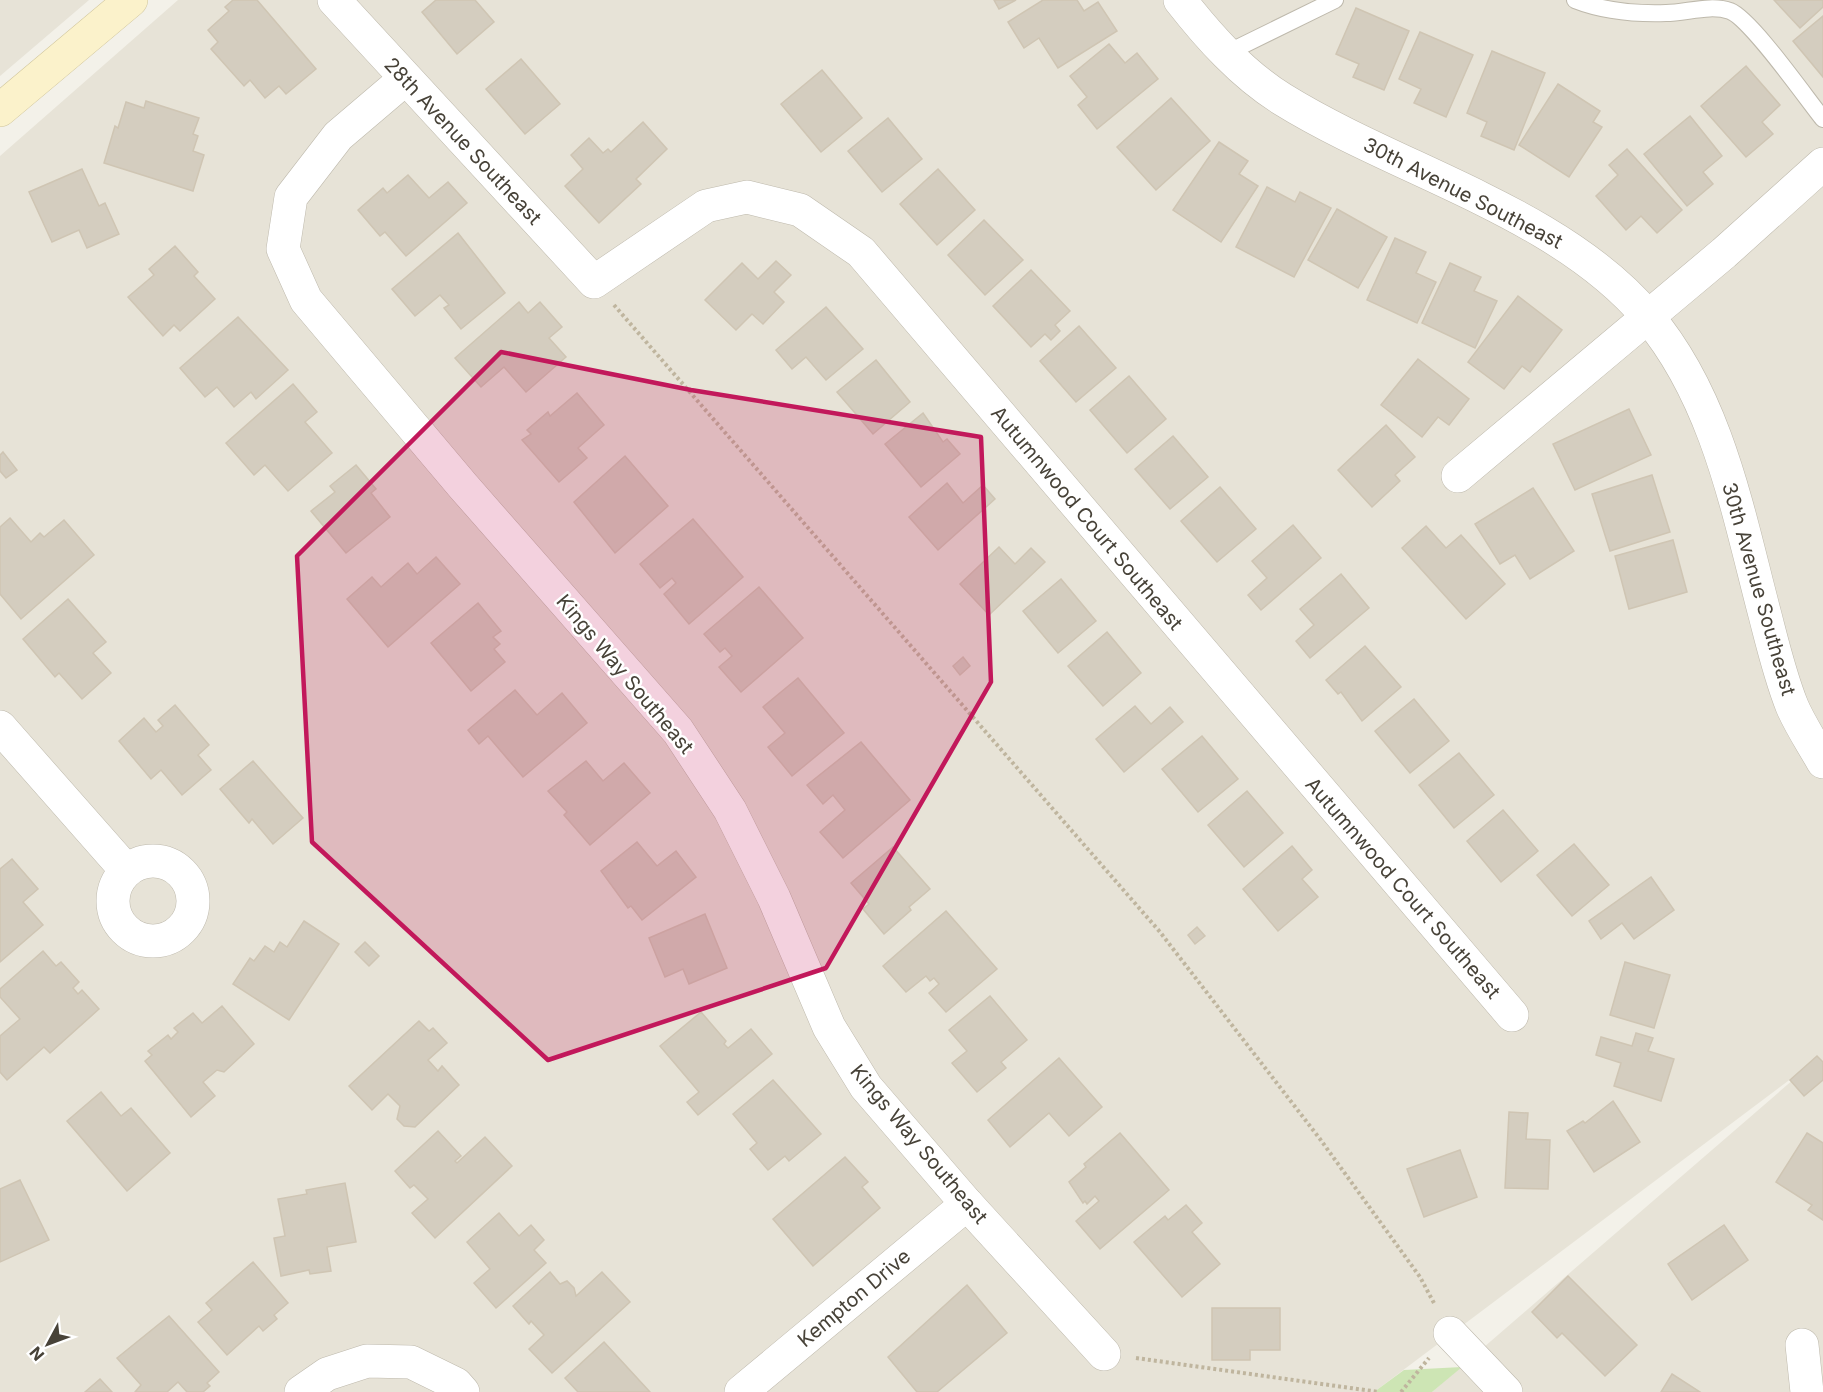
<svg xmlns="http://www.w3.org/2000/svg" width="1823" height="1392" font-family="Inter,sans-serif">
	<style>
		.residential { fill: #e7e3d7 }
		.green { fill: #cde5b4 }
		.building { fill: #d4cdbf; stroke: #cfc5b3; stroke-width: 1.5 }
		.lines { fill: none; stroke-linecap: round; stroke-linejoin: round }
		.lane-casing { stroke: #beb9ac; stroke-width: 18 }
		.street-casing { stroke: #beb9ac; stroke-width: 34 }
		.secondary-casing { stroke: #d0c59b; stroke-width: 34 }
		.path { stroke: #bfb59e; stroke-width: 4; stroke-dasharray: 3 3; stroke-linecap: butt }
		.lane { stroke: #fff; stroke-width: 16 }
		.street { stroke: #fff; stroke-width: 33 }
		.secondary { stroke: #fbf2cb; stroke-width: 33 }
		.marked { fill: #c2185b; fill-opacity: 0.2; stroke: #c2185b; stroke-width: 4.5; stroke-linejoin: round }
		.labels { text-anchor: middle; stroke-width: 5; stroke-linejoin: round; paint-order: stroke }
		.street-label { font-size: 20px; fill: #474238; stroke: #fff }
	</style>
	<rect width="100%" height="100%" fill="#f3f1e9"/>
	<g class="residential">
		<polygon points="0,0 89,0 0,76"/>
		<polygon points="178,0 1823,0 1823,1392 1432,1392 1816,1060 1374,1392 0,1392 0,156"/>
	</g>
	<polygon class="green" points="1462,1367 1432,1392 1374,1392 1404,1370"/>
	<g class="building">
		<polygon points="233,0 257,0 316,69 286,94 279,86 265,98 250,80 244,86 211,49 218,42 208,30 229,11 225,7"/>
		<polygon points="436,0 475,0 494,22 457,54 422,12"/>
		<polygon points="994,0 1016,0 999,9"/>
		<polygon points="1043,0 1077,0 1084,11 1098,2 1117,31 1058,68 1039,38 1024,48 1008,22"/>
		<polygon points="1774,0 1823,0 1823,7 1800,28"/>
		<polygon points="1356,8 1409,31 1384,90 1353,77 1359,64 1336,54"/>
		<polygon points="1823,16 1823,77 1793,41"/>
		<polygon points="1420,32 1473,55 1446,117 1414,103 1421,89 1399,79"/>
		<polygon points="1109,44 1125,63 1137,53 1158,79 1097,129 1078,105 1087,97 1070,76"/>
		<polygon points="1492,51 1545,73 1514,150 1481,136 1487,122 1467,113"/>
		<polygon points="521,59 560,104 525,134 486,89"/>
		<polygon points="1746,66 1780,105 1762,122 1773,134 1746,157 1701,106"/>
		<polygon points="822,70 862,118 821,152 781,104"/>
		<polygon points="1558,84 1600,111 1593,122 1602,127 1569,177 1519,145"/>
		<polygon points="1171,98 1210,141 1156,190 1117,147"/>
		<polygon points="146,101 199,118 193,134 198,136 193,151 204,155 193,191 104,163 115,126 118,128 126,102 144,108"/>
		<polygon points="1690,116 1722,156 1703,172 1713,184 1687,206 1644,154"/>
		<polygon points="888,118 922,159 882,192 848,151"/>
		<polygon points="643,122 667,149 636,179 641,184 599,223 565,186 583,169 571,155 589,138 603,153 608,149 611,152"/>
		<polygon points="1219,142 1248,161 1239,174 1258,186 1221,242 1173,210"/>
		<polygon points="1627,149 1682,210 1657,233 1641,216 1626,230 1596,196 1618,175 1609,165"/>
		<polygon points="82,169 99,206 105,203 119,234 87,248 79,230 52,242 29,192"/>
		<polygon points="938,169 975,210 937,245 900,204"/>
		<polygon points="408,175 429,198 448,182 467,203 406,256 385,232 380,236 358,210 383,188 387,193"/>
		<polygon points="1267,187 1295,202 1300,192 1331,208 1294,277 1236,247"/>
		<polygon points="1337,209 1387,237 1358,288 1308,260"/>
		<polygon points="984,220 1023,260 985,295 948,255"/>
		<polygon points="458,233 505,293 461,329 444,308 449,305 440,295 415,316 392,289"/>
		<polygon points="1395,238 1426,252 1416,273 1436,282 1417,323 1367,300"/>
		<polygon points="175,246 198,272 194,276 215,299 180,331 174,325 163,336 128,297 154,275 149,269"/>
		<polygon points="776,261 791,275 774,292 784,302 763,324 752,314 736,330 705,300 742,263 758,279"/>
		<polygon points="1450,263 1481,277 1474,291 1497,301 1475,348 1422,323"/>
		<polygon points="1031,270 1070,311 1055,325 1060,331 1051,340 1045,334 1031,347 993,306"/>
		<polygon points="1518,296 1562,330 1530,372 1522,366 1504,389 1468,362"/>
		<polygon points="519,302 528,313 540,302 562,327 549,338 566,357 526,392 504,367 481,387 455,358"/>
		<polygon points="826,307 863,349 826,380 806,357 792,369 776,350"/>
		<polygon points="238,317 288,370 256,399 251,392 234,407 217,387 205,397 180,368"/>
		<polygon points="1079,326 1116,368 1076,402 1040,361"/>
		<polygon points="1418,359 1469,399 1449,425 1438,417 1422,437 1381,405"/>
		<polygon points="876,360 910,402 873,434 837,392"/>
		<polygon points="1129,376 1166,419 1127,453 1090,410"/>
		<polygon points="293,384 317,412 305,422 332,453 288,491 265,465 254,475 226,443"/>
		<polygon points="577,393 604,425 578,448 587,458 559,482 522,440 531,434 527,430 548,412 550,416"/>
		<polygon points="1629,409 1651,455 1575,490 1553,444"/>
		<polygon points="923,413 943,442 947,439 960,454 921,487 885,444"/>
		<polygon points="1386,425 1415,457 1395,475 1400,481 1372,507 1338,470"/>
		<polygon points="1173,436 1208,477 1170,509 1135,469"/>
		<polygon points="3,452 17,470 6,478 0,471 0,455"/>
		<polygon points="625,456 668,506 615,553 574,502"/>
		<polygon points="356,465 376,489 371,493 390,517 346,553 311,511 335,492 330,486"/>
		<polygon points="1652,475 1670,532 1610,551 1592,494"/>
		<polygon points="947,483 963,503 983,485 995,499 938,550 909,517"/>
		<polygon points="1220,487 1256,529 1217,562 1181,521"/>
		<polygon points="1533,488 1574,551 1530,579 1515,555 1500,564 1475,524"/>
		<polygon points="10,518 31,542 40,533 44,537 64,520 94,555 21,619 0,594 0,527"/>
		<polygon points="693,519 743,577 689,624 664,594 676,583 672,578 660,588 640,564"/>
		<polygon points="1293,525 1321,558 1261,610 1248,595 1267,578 1252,561"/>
		<polygon points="1426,526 1446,548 1461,535 1505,584 1466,619 1402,548"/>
		<polygon points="1673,540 1687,592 1629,609 1615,556"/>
		<polygon points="999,547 1015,564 1031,548 1045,562 989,615 960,584"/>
		<polygon points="436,557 460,584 388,647 347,599 372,577 381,587 408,563 417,574"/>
		<polygon points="1341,574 1369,608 1310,658 1296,641 1314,625 1300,609"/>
		<polygon points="1061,579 1096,621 1058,653 1023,611"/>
		<polygon points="759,587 803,638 741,692 719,667 732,656 725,648 720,652 704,634"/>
		<polygon points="68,599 106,642 93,653 111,673 82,699 59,673 55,677 23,639"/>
		<polygon points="478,603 501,631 493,637 500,644 494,649 505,662 471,691 431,643"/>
		<polygon points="1107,632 1141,673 1103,706 1068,666"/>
		<polygon points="1365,646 1401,687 1362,721 1341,692 1338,694 1326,680"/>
		<polygon points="963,657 970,666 960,675 953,666"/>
		<polygon points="798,678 844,733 792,776 768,747 785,733 763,707"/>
		<polygon points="515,690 537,715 562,693 587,723 523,777 488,736 479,744 468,730"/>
		<polygon points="1414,699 1449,741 1410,773 1375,731"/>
		<polygon points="175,705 209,745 198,755 211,770 182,795 161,770 151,779 119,741 144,718 156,732 163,726 158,720"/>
		<polygon points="1135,706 1151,724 1170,707 1183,722 1124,772 1096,739"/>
		<polygon points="1202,736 1238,779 1198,812 1162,769"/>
		<polygon points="861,742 910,800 843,858 820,832 845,810 833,795 823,804 807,785"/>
		<polygon points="1459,753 1494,795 1454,828 1419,785"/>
		<polygon points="253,761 303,818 273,844 252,819 249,823 220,789"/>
		<polygon points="586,761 603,781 624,763 650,793 590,845 564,815 567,812 548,791"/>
		<polygon points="1247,791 1283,833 1244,867 1208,825"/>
		<polygon points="1503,810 1538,851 1501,882 1467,841"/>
		<polygon points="637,842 657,866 676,851 696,877 642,920 631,906 628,908 601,871"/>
		<polygon points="1574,844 1609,885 1572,916 1537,875"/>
		<polygon points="1292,846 1312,870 1302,879 1318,897 1278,931 1243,889"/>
		<polygon points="893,847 930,889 909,907 911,910 884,934 863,909 869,904 851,883"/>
		<polygon points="12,859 38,889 23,902 43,925 0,962 0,869"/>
		<polygon points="1651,877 1674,910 1634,939 1622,923 1601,939 1589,921"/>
		<polygon points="946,911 997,969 946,1012 929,993 939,984 934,978 930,981 926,976 906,992 883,966"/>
		<polygon points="705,914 727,968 689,984 683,969 665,977 649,938"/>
		<polygon points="304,921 339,944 289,1020 233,984 250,958 254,961 265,946 274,952 280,942 287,947"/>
		<polygon points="1197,927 1205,936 1195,944 1188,935"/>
		<polygon points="365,942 379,956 369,966 355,952"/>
		<polygon points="43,951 56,966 61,962 79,982 73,988 78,994 82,990 99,1009 50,1053 44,1047 7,1080 0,1072 0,1036 20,1019 0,997 0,989"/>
		<polygon points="1625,962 1670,975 1654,1028 1610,1015"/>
		<polygon points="990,996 1027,1040 1001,1062 1006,1068 977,1092 952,1063 967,1051 949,1030"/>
		<polygon points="222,1006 254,1044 224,1072 217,1070 203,1082 215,1096 191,1117 145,1061 152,1055 148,1051 168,1035 171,1039 178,1032 174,1028 193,1013 202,1023"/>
		<polygon points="701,1012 726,1041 724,1044 728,1048 751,1029 772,1054 698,1115 687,1102 699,1092 660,1046"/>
		<polygon points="419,1021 429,1031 433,1028 447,1043 428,1060 438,1071 442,1066 459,1085 415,1127 404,1126 397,1119 400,1106 388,1094 372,1110 349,1086"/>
		<polygon points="1636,1033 1653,1038 1648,1051 1674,1059 1661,1101 1614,1086 1621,1063 1596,1055 1601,1037 1632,1046"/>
		<polygon points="1817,1056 1823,1062 1823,1080 1804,1096 1790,1080"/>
		<polygon points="1059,1058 1102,1107 1069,1136 1049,1113 1010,1147 988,1120"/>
		<polygon points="773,1080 821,1134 789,1161 785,1156 768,1170 750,1149 757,1143 733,1114"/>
		<polygon points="101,1092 121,1116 131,1108 170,1153 127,1191 67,1121"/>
		<polygon points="1613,1101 1640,1142 1594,1172 1567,1131 1583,1121 1585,1123"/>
		<polygon points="1509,1112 1528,1113 1526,1139 1550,1140 1548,1189 1505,1188"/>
		<polygon points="438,1131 461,1156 455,1161 457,1163 485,1137 512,1166 435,1238 412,1213 428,1199 414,1185 410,1188 395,1171"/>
		<polygon points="1120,1133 1169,1190 1100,1249 1076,1221 1099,1201 1095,1196 1087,1204 1085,1201 1083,1203 1069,1182 1086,1167 1084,1164"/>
		<polygon points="1807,1133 1823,1143 1823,1220 1808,1210 1812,1205 1776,1182"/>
		<polygon points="1460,1150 1477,1197 1424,1217 1407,1169"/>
		<polygon points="845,1157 868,1182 862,1187 880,1208 813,1266 773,1219"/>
		<polygon points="20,1180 49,1240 0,1262 0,1189"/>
		<polygon points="345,1183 356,1242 327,1247 331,1271 310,1274 309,1270 281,1276 274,1238 285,1236 278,1199 307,1194 306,1190"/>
		<polygon points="1186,1205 1202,1223 1192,1232 1220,1264 1182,1297 1134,1242 1165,1216 1168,1220"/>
		<polygon points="499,1213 519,1236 531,1225 544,1240 534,1250 546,1263 496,1308 474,1283 490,1269 467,1242"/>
		<polygon points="1724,1225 1748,1260 1692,1300 1668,1264"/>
		<polygon points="253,1262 288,1303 274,1315 277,1319 263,1331 259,1326 227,1355 198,1322 212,1310 206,1303"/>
		<polygon points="550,1272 560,1284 567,1281 574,1288 576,1296 602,1272 630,1302 552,1373 529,1349 544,1335 531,1321 529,1324 513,1306"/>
		<polygon points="1568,1276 1637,1345 1605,1376 1562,1333 1557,1338 1532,1312"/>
		<polygon points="967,1285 1007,1333 937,1392 917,1392 888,1357"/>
		<polygon points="1212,1308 1280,1308 1280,1350 1250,1350 1250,1360 1212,1360"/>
		<polygon points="169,1316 219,1372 207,1383 210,1386 203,1392 187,1392 178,1382 167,1392 135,1392 141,1385 117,1358"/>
		<polygon points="604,1342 650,1392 578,1392 565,1378"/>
		<polygon points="1672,1374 1700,1392 1661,1392"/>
		<polygon points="100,1379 112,1392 85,1392"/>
	</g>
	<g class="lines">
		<defs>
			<g id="lane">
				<path d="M1575 0C1603 11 1635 14 1666 13 1686 13 1710 4 1730 11 1751 19 1806 98 1823 119"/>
				<polyline points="1227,53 1335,0"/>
			</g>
			<g id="street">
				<polyline points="334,0 594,282 706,206 747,197 800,210 861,252 1512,1015"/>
				<path d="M1180 0C1209 37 1242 74 1282 99 1398 171 1560 212 1648 317 1718 400 1738 513 1765 615 1773 646 1780 676 1792 706 1800 725 1813 744 1823 762"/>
				<polyline points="405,79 338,136 291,197 283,249 306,300 463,486 678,731 730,810 774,898 829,1027 866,1087 967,1204 1104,1354"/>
				<polyline points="1458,476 1724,253 1823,164"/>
				<polyline points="0,727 126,870"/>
				<circle cx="153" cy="901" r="40"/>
				<polyline points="1450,1333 1506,1392"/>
				<polyline points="1802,1345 1807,1392"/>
				<polyline points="301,1392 327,1374 367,1361 411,1362 456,1384 463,1392"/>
				<polyline points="741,1392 967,1204"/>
			</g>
			<polyline id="secondary" points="0,110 131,0"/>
		</defs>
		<use href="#lane" class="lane-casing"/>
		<use href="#street" class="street-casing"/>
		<use href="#secondary" class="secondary-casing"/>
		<g class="path">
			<polyline points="614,305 1160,932 1320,1139 1420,1277 1435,1305"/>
			<polyline points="1136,1358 1379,1392"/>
			<polyline points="1401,1392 1429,1358"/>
		</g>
		<use href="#lane" class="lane"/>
		<use href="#street" class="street"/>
		<use href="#secondary" class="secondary"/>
	</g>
	<path class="marked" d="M501 352 691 390 981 437 991 682 826 968 548 1060 312 842 297 556Z"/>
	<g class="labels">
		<g class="street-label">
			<text transform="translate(463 141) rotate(47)" y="7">28th Avenue Southeast</text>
			<text transform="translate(1463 193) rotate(27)" y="7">30th Avenue Southeast</text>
			<text transform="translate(1087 518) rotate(50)" y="7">Autumnwood Court Southeast</text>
			<text transform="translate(1759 589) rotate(74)" y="7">30th Avenue Southeast</text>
			<text transform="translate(625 674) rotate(50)" y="7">Kings Way Southeast</text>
			<text transform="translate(1403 888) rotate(49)" y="7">Autumnwood Court Southeast</text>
			<text transform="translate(919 1144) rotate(50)" y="7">Kings Way Southeast</text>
			<text transform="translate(854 1298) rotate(-40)" y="7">Kempton Drive</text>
		</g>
	</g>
	<g transform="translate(48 1344) rotate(229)" stroke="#ffffff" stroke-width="4.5" paint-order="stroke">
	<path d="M0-4.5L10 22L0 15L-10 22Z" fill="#474238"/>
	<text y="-9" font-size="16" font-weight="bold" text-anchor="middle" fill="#474238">N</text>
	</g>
</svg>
